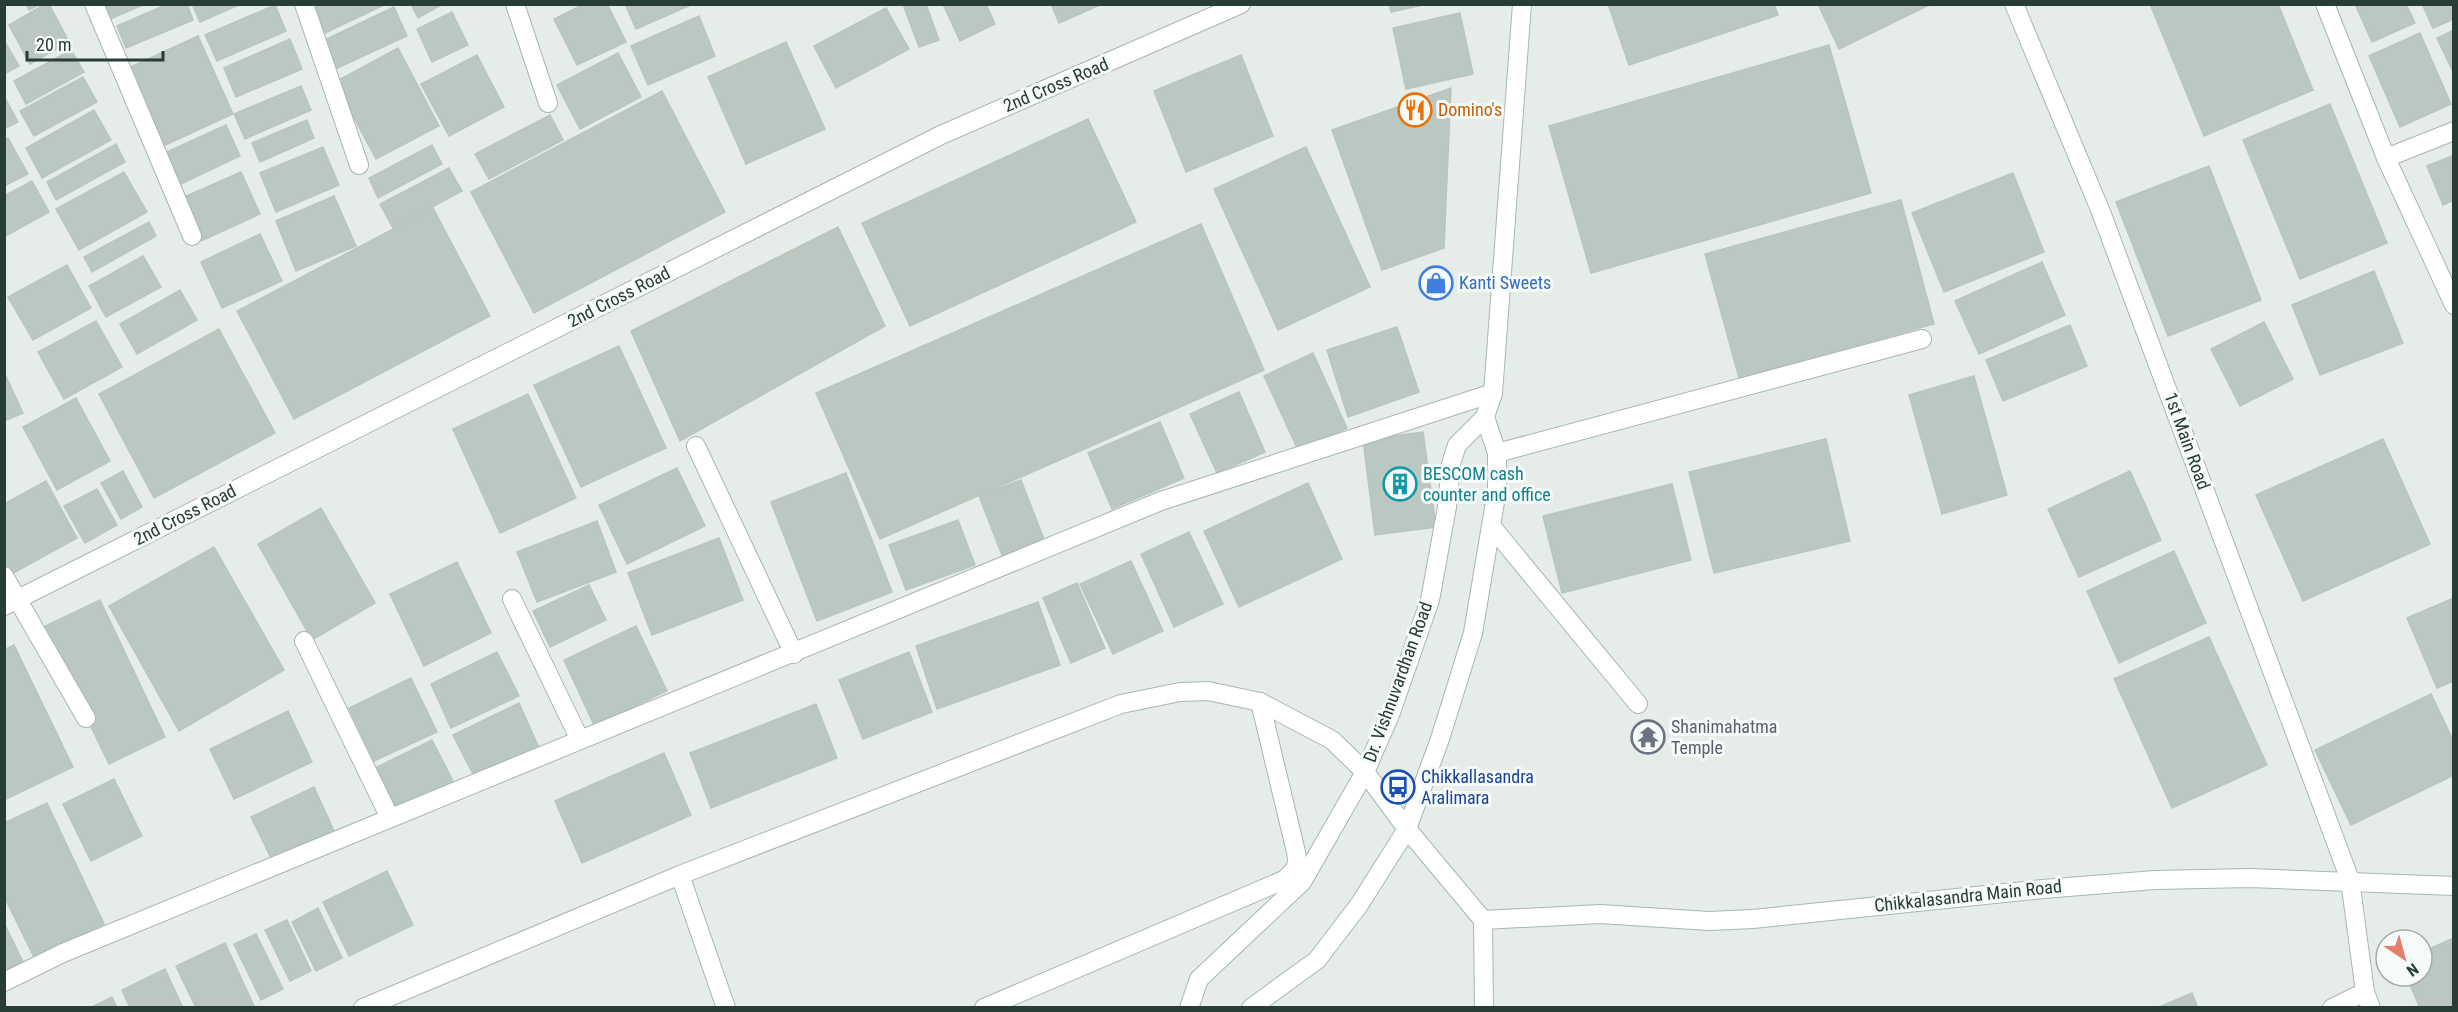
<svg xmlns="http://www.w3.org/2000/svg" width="2458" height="1012" font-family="'Roboto Condensed',sans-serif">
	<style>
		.building { fill: #bbc8c2; stroke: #b9c6bf; stroke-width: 1.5 }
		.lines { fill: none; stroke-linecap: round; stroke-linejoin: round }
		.street-casing { stroke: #a9b5af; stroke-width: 20 }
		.secondary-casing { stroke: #a5b8b0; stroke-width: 20 }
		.street { stroke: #fff; stroke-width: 18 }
		.secondary { stroke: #fff; stroke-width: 18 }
		.labels { text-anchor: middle; stroke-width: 6; stroke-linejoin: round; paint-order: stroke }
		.street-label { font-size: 18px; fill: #273d35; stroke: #f6faf8 }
		.food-label { font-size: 18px; fill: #c56008; stroke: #f6faf8; text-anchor: start }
		.shop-label { font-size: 18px; fill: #366cbe; stroke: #f6faf8; text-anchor: start }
		.culture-label { font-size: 18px; fill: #0d838f; stroke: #f6faf8; text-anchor: start }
		.worship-label { font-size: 18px; fill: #5b616d; stroke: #f6faf8; text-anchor: start }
		.transit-label { font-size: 18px; fill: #164399; stroke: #f6faf8; text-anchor: start }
	</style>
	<rect width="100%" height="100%" fill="#e6ede9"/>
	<g class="building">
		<polygon points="26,4 40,4 29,10"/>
		<polygon points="45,4 49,4 69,42 30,64 9,25"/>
		<polygon points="102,4 145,4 108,20"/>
		<polygon points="168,4 187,4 193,20 126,48 117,26"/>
		<polygon points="192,4 241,4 200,22"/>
		<polygon points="310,4 386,4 323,34"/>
		<polygon points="411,4 443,4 418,18"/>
		<polygon points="584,4 607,4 626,42 577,65 554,19"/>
		<polygon points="625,4 693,4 636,29"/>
		<polygon points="911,4 926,4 939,40 919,47 904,7"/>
		<polygon points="943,4 986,4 995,24 960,41"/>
		<polygon points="1051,4 1102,4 1059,23"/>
		<polygon points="1389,4 1427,4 1391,12"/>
		<polygon points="1608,4 1774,4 1778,15 1629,65"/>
		<polygon points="1818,4 1931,4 1839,49"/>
		<polygon points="2150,4 2278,4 2313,90 2204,136"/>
		<polygon points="2355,4 2406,4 2415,23 2372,42"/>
		<polygon points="2422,4 2454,4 2454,19 2433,28"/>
		<polygon points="275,5 286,31 217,61 205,35"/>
		<polygon points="394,7 407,36 333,70 320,42"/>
		<polygon points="886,8 909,49 836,88 814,46"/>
		<polygon points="452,12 468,45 432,62 417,29"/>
		<polygon points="1460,13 1473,74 1406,89 1393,28"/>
		<polygon points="699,16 715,56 648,85 631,46"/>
		<polygon points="2454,30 2454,74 2437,38"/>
		<polygon points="2420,33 2451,104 2400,127 2369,56"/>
		<polygon points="198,36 233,114 161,147 126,69"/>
		<polygon points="290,39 302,69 236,97 224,68"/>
		<polygon points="4,40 19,66 4,74"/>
		<polygon points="786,42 825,129 746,164 708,77"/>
		<polygon points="1829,45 1871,193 1591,273 1549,126"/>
		<polygon points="398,48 439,126 376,159 335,82"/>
		<polygon points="71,50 84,72 26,104 14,81"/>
		<polygon points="618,53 641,97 580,129 557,85"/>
		<polygon points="477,55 504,107 449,136 421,84"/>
		<polygon points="1241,55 1273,136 1186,172 1154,91"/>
		<polygon points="83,77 97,102 34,136 20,111"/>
		<polygon points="301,86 311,110 245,139 234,114"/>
		<polygon points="1451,88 1444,248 1382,270 1332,130"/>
		<polygon points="662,91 725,212 534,313 471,192"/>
		<polygon points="4,96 18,122 4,129"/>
		<polygon points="2330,104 2387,243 2300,279 2243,140"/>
		<polygon points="94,110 111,140 42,178 26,148"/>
		<polygon points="550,115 563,140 489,179 475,154"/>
		<polygon points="1088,119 1136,222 910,326 862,223"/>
		<polygon points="307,120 314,138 260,162 252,143"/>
		<polygon points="226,125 240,156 181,184 167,152"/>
		<polygon points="8,138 28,174 4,186 4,139"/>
		<polygon points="116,144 125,162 56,200 47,182"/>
		<polygon points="432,145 442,164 378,198 369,178"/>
		<polygon points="323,147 339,185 276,212 260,173"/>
		<polygon points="1306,147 1370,287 1278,330 1214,189"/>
		<polygon points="2454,155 2454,200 2443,205 2427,166"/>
		<polygon points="2209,166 2261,300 2168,336 2116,202"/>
		<polygon points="449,168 462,191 393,228 380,204"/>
		<polygon points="124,172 147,212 79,250 56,209"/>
		<polygon points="241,172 260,214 201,241 182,198"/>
		<polygon points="2013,173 2044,252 1944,292 1912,213"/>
		<polygon points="32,181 49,212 4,237 4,196"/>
		<polygon points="334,196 356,246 296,271 276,221"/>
		<polygon points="1901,200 1934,324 1739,378 1705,254"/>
		<polygon points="433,208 490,316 294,419 237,311"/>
		<polygon points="149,222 156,236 92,272 84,257"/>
		<polygon points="1201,224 1264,370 880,539 816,393"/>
		<polygon points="838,227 885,326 680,441 631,331"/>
		<polygon points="260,234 282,281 222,308 201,262"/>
		<polygon points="143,256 161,287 106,317 89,286"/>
		<polygon points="2042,262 2065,315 1979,354 1955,301"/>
		<polygon points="67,265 91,308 33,340 8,297"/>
		<polygon points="2374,271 2403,343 2320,375 2292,305"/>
		<polygon points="180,290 197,320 137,354 120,324"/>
		<polygon points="96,321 122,367 64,399 38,352"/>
		<polygon points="2264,322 2293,379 2240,406 2211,349"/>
		<polygon points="2070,325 2087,366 2003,401 1986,360"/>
		<polygon points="1397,327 1419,392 1348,417 1327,350"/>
		<polygon points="219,329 275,433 154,498 99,394"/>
		<polygon points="619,346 666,448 581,487 534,385"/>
		<polygon points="1313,353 1347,428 1298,450 1264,376"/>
		<polygon points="4,372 23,413 4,421"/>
		<polygon points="1974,376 2007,495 1942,514 1909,395"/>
		<polygon points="1239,392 1265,452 1217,473 1190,414"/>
		<polygon points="528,394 576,498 500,533 453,429"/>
		<polygon points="76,398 110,461 57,490 23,427"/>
		<polygon points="1160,422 1184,478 1112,509 1088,453"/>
		<polygon points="1423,432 1436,527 1375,535 1363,440"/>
		<polygon points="1826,439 1850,541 1714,573 1689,472"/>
		<polygon points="2383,439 2430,544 2303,601 2256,495"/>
		<polygon points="677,468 705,526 627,564 599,505"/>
		<polygon points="123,471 142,507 121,519 101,483"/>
		<polygon points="2130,471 2161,540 2079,577 2048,509"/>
		<polygon points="846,473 892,592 817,621 771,502"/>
		<polygon points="1021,480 1047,547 1005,563 979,496"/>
		<polygon points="46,481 77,538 8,576 4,569 4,504"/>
		<polygon points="1308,483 1342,559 1239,607 1204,531"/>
		<polygon points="1672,484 1691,560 1562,593 1543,516"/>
		<polygon points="97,489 117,525 85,543 64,506"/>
		<polygon points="321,508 375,603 312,640 258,544"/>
		<polygon points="958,520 975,565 906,590 889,545"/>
		<polygon points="597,521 616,572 537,602 517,552"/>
		<polygon points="1189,532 1223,604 1174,627 1141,554"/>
		<polygon points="719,538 743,600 652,635 628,573"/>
		<polygon points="214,547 284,670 179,731 109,606"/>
		<polygon points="2174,551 2206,623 2119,663 2087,591"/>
		<polygon points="1131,561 1163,631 1113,654 1080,584"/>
		<polygon points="457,562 491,633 424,666 390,594"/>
		<polygon points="1077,583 1105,648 1071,663 1043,598"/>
		<polygon points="589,585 606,620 550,647 533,611"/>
		<polygon points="2454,598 2454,681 2437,688 2407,618"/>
		<polygon points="100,600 165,737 109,764 43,627"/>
		<polygon points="1038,602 1060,665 937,709 916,646"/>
		<polygon points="636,626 667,691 594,725 564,660"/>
		<polygon points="2209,637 2267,765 2172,808 2114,679"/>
		<polygon points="14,645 73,767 4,800 4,650"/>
		<polygon points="497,652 519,696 451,728 431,684"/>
		<polygon points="909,652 932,712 863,739 839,680"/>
		<polygon points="411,678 437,732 374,761 349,708"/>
		<polygon points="2431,694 2454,742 2454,775 2351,825 2315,750"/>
		<polygon points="519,703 539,748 475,778 453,735"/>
		<polygon points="816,704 837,758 711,808 690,753"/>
		<polygon points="288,711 312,762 234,799 210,749"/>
		<polygon points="432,740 454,783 393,809 373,769"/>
		<polygon points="664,753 691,815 582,863 555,801"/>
		<polygon points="114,779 142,836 91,861 63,804"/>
		<polygon points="314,787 334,831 272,860 251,817"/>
		<polygon points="47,803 104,924 34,957 4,896 4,823"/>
		<polygon points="387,871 413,925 349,956 323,902"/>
		<polygon points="318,908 342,958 316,971 292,922"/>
		<polygon points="287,920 311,971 290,981 265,930"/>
		<polygon points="4,923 23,962 4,971"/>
		<polygon points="256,934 283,989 261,1000 234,944"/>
		<polygon points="2454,938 2454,1008 2420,1008 2406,976 2422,976 2422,952"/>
		<polygon points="225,943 255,1008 196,1008 176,966"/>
		<polygon points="165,969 183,1008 130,1008 122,990"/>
		<polygon points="2192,993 2198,1008 2157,1008"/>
		<polygon points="112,997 117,1008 90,1008"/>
	</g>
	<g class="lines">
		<defs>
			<g id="street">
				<polyline points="94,4 192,236"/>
				<polyline points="304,4 359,165"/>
				<polyline points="515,4 548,103"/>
				<polyline points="2014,4 2101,212 2350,880 2365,992 2371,1008"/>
				<polyline points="2325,4 2386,158 2454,305"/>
				<polyline points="2386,158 2454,131"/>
				<polyline points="696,446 794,654"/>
				<polyline points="1497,453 1922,339"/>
				<polyline points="1492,527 1638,704"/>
				<polyline points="4,576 86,718"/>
				<polyline points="512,599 580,740"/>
				<polyline points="4,606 941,135 1241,4"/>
				<polyline points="304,641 390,818"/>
				<polyline points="680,875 726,1008"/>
				<polyline points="4,982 63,953 1161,501 1493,393"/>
				<polyline points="363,1008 680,875 1121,704 1180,692 1208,691 1260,702 1332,740 1365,772"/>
				<path d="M984 1008 1284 880C1295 871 1299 866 1296 852L1260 702"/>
				<polyline points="2332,1008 2365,992"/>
			</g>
			<g id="secondary">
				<polyline points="1365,772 1407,829 1483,920 1484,1008"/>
				<polyline points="1483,920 1600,914 1709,921 1753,919 2043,889 2155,880 2250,878 2454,886"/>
				<polyline points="1189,1008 1199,979 1302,882 1365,772 1390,715 1430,600 1447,507 1451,464 1457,445 1485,417 1493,393 1522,4"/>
				<polyline points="1251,1008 1317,960 1359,905 1407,829 1440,739 1473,633 1497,490 1497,453 1485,417"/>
			</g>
		</defs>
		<use href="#street" class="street-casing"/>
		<use href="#secondary" class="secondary-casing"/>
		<use href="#street" class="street"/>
		<use href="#secondary" class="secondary"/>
	</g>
	<defs>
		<symbol id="restaurant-ring" viewBox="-11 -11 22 22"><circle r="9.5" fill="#f6faf8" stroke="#e8710a" stroke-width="1.5"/><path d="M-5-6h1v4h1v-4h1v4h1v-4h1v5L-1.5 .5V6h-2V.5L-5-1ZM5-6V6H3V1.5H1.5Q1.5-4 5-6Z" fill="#e8710a"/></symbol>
		<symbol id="shop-ring" viewBox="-11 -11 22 22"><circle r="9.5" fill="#f6faf8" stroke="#3f7fe0" stroke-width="1.5"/><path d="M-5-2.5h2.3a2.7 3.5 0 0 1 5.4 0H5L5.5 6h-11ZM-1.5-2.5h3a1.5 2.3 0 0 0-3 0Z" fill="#3f7fe0"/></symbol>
		<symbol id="building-ring" viewBox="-11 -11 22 22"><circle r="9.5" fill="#f6faf8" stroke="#0f9aa8" stroke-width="1.5"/><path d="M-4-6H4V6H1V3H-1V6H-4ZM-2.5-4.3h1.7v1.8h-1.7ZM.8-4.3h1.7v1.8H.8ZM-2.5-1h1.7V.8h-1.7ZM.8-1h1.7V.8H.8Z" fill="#0f9aa8"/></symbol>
		<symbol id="temple-ring" viewBox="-11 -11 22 22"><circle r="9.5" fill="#f6faf8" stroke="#6b7280" stroke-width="1.5"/><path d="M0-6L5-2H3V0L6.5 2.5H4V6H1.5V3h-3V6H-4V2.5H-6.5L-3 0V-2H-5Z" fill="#6b7280"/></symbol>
		<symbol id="bus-ring" viewBox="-11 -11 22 22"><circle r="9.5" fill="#f6faf8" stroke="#1a4fb4" stroke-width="1.5"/><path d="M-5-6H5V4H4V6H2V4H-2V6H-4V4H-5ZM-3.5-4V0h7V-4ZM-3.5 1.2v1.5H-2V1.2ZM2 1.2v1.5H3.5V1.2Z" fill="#1a4fb4"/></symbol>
	</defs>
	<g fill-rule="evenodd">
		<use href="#restaurant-ring" x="1396" y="91" width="38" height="38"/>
		<use href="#shop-ring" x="1417" y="264" width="38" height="38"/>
		<use href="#building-ring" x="1381" y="465" width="38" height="38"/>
		<use href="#temple-ring" x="1629" y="718" width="38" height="38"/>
		<use href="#bus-ring" x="1379" y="768" width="38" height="38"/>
	</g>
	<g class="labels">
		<g class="street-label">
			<text transform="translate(1056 85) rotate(-23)" y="6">2nd Cross Road</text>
			<text transform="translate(619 297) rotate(-27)" y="6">2nd Cross Road</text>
			<text transform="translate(2187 441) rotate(70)" y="6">1st Main Road</text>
			<text transform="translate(185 515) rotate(-27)" y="6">2nd Cross Road</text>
			<text transform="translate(1398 682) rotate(-70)" y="6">Dr. Vishnuvardhan Road</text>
			<text transform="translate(1968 896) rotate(-6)" y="6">Chikkalasandra Main Road</text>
		</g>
		<g class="food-label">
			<text x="1438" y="116">Domino's</text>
		</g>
		<g class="shop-label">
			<text x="1459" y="289">Kanti Sweets</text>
		</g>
		<g class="culture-label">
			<text x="1423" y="480">BESCOM cash<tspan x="1423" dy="21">counter and office</tspan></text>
		</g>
		<g class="worship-label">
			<text x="1671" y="733">Shanimahatma<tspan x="1671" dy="21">Temple</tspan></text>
		</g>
		<g class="transit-label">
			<text x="1421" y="783">Chikkallasandra<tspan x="1421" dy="21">Aralimara</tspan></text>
		</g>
	</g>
	<rect width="2458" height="1012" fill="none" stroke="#273d35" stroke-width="12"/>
	<g transform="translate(2404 958) rotate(144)"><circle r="28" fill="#f6faf8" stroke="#a3aeaa" stroke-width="1.5"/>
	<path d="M0-4.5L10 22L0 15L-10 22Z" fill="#e37f6e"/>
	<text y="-9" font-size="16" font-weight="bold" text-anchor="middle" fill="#273d35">N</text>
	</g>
	<path d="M27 51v9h136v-9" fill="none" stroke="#273d35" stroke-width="3"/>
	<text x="36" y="51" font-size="18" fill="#273d35" stroke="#f6faf8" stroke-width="4.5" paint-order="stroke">20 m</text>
</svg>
